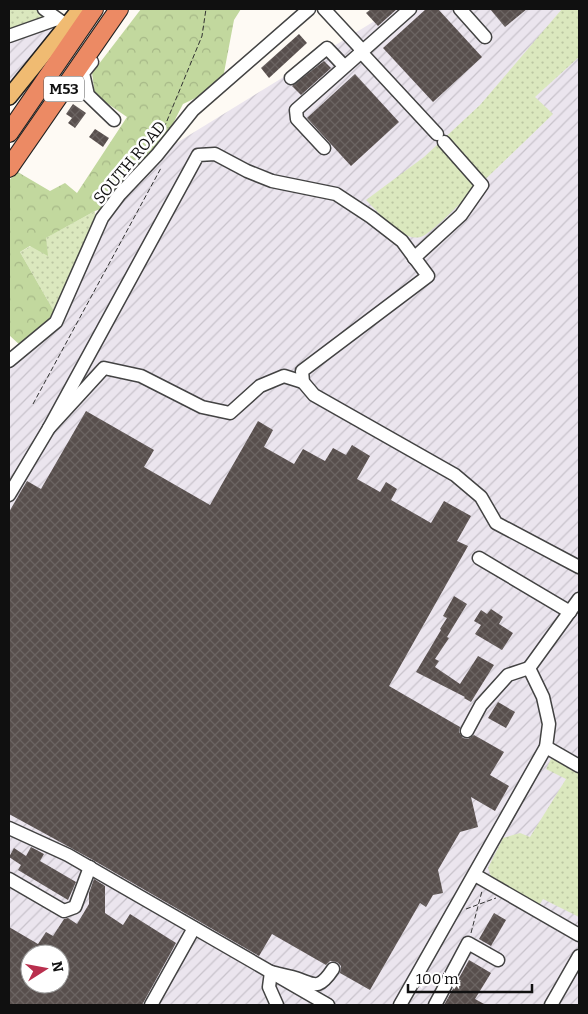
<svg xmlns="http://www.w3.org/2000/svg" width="588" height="1014" font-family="Bitter,serif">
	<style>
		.industrial { fill: url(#industrial-furrows); fill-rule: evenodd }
		.grass { fill: url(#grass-dots) }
		.forest { fill: url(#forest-crowns) }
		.building { fill: url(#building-cross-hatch); fill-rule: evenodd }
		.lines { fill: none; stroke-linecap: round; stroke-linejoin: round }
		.minor-casing { stroke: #434343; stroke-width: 15 }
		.major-casing { stroke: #212121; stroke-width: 18 }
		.highway-casing { stroke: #212121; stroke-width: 20 }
		.path { stroke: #323232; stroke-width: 1; stroke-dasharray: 5 2.5; stroke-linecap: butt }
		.minor { stroke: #fff; stroke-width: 12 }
		.major { stroke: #f0bb72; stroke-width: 15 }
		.highway { stroke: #ec8a64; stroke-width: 18 }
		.labels { text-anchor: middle; stroke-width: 5; stroke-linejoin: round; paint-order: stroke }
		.shield { fill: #fff; stroke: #585858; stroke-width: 1 }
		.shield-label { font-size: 15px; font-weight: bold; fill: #101010 }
		.street-label { font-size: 16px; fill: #101010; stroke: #fff }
	</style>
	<defs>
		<pattern id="industrial-furrows" width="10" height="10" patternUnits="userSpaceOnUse" patternTransform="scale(1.25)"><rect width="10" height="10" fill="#ebe5ee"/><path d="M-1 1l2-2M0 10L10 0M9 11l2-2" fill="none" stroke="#c8c3cb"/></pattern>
		<pattern id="grass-dots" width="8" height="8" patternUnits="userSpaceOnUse" patternTransform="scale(1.25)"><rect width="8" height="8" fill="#dbe8be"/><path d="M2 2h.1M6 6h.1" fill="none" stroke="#bbc6a2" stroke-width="1.8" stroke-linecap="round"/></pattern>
		<pattern id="forest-crowns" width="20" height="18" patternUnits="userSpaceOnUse" patternTransform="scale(1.25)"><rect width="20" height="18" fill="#c2d89e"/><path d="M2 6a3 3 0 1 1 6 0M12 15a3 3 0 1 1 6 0" fill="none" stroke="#a6b887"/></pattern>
		<pattern id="building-cross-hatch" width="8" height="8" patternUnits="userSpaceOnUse" patternTransform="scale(1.25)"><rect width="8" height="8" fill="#584f4d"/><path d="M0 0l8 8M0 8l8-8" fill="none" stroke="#6b6462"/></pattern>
	</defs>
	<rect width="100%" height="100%" fill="#fefaf4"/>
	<g class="industrial">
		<path d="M390 9H579V1005H9V361L102 218 157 155 381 17ZM30 954H60V984H30Z"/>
		<polygon points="53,20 62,28 9,96 9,32"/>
	</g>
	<g class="grass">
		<polygon points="9,9 38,9 53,20 9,32"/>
		<path d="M562 9H579V57L535 97 553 114 442 221C436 226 429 233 423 236 403 245 379 212 366 200L424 157 480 105Z"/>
		<polygon points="95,211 95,220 55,313 20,252"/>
		<polygon points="553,755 579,770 579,917 543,899 539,906 492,879 488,868 503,838 520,833 530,837 566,779 546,769"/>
	</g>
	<polygon class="forest" points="141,9 241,9 234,20 223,78 204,94 183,104 157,155 104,208 95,211 46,238 48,256 30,246 20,252 55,313 47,327 21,346 9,335 9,181 16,171 50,191 65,183 77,193 127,117 95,95 92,73"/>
	<g class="building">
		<polygon points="371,9 397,9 378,26 366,13"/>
		<polygon points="426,9 438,9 482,57 433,102 383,48"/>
		<polygon points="490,9 527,9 505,27"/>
		<polygon points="299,34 307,43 269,78 261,68"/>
		<polygon points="324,61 331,68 301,95 292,86"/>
		<polygon points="355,74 399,122 351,166 307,118"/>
		<polygon points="73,104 86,113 75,128 68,123 72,118 66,114"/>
		<polygon points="95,129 109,138 103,147 89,137"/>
		<polygon points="86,411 154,450 144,467 210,505 258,421 273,430 264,447 294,464 303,449 325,461 333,448 346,455 352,445 370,456 357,479 380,492 386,482 397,489 391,500 431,523 444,501 471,516 457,541 468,546 389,686 460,727 459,732 463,738 468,739 474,735 504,752 490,775 509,786 495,811 471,797 478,827 460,832 438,870 443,893 433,895 426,907 420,903 370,990 340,973 341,966 337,962 330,961 326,965 272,934 259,956 93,860 9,814 9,512 27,481 41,489"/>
		<polygon points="454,596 467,604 447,637 449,638 435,659 439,661 435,667 460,684 478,656 494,665 471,702 464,698 465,697 416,672 441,630 440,629 447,618 443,616"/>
		<polygon points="491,609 503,617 499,624 513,633 502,650 475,634 481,625 474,621 481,610 487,614"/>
		<polygon points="498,702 515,712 506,728 488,718"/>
		<polygon points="31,847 44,854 40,861 76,882 68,900 18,870 21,865 9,857 14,848 26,856"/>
		<path d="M94 879 105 886V913L123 925 130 914 176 943 142 1005H9V927L38 944 46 932 53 936 64 919 68 918 77 924 89 904V893ZM30 954H60V984H43L40 989 30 984Z"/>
		<polygon points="494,913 506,920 491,946 479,939"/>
		<polygon points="469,960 491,973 475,999 486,1005 444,1005"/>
	</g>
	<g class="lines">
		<defs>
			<g id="minor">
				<polyline points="44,9 62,22"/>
				<polyline points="324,9 362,50"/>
				<polyline points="460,9 485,37"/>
				<polyline points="9,36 57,19"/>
				<polyline points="360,51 437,134"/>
				<polyline points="92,62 83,73 88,95 114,120"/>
				<polyline points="291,78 327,48 344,66"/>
				<polyline points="324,148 297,119 296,110 410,9"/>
				<polyline points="414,258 461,215 482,185 444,142"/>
				<polyline points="9,361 56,322 102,218 120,194 157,155 193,110 309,9"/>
				<polyline points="49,428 198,155 215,154 247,171 272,181 336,194 371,217 402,241 428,276 302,371 303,382 314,395 455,475 481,497 496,523 579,567"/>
				<polyline points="9,495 49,428 104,368 141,376 202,407 230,413 260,386 284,376 303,382"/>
				<polyline points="479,558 570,612"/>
				<polyline points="467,731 481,705 508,675 529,668"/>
				<polyline points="546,747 579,766"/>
				<polyline points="9,828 68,855 328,1005"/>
				<polyline points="475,875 579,935"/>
				<polyline points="9,879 64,911 75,907 90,867"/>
				<polyline points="151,1005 194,928"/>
				<path d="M277 1005 269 987 271 972C278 974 285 975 292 977 314 983 317 993 333 969"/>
				<polyline points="400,1005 546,747 549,724 543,697 529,668 579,599"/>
				<polyline points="435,1005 468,943 498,960"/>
				<polyline points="551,1005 579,956"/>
			</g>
			<polyline id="major" points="9,97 80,9"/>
			<g id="highway">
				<polyline points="9,133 94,9"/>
				<polyline points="9,168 119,9"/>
			</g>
		</defs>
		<use href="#minor" class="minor-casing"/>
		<use href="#major" class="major-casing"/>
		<use href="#highway" class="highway-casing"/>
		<g class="path">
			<polyline points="164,128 202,36 206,9"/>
			<polyline points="33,404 161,168"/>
			<polyline points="466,909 496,898"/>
			<polyline points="471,933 482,891"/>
		</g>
		<use href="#minor" class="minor"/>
		<use href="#major" class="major"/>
		<use href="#highway" class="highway"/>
	</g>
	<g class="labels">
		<rect class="shield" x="44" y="76.5" width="40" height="25" rx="4"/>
		<g class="shield-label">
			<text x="64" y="94">M53</text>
		</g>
		<g class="street-label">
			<text transform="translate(129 162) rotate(-50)" y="6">SOUTH ROAD</text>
		</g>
	</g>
	<rect width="588" height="1014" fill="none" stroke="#101010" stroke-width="20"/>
	<g transform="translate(45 969) rotate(79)"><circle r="24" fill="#ffffff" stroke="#9f9f9f"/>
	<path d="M0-4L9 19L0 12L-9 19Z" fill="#b92f4e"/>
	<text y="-8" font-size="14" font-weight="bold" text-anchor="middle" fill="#101010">N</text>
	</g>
	<path d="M408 984v8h124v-8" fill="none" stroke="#101010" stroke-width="2.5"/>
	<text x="416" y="984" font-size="15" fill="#101010" stroke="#ffffff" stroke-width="4" paint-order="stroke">100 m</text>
</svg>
